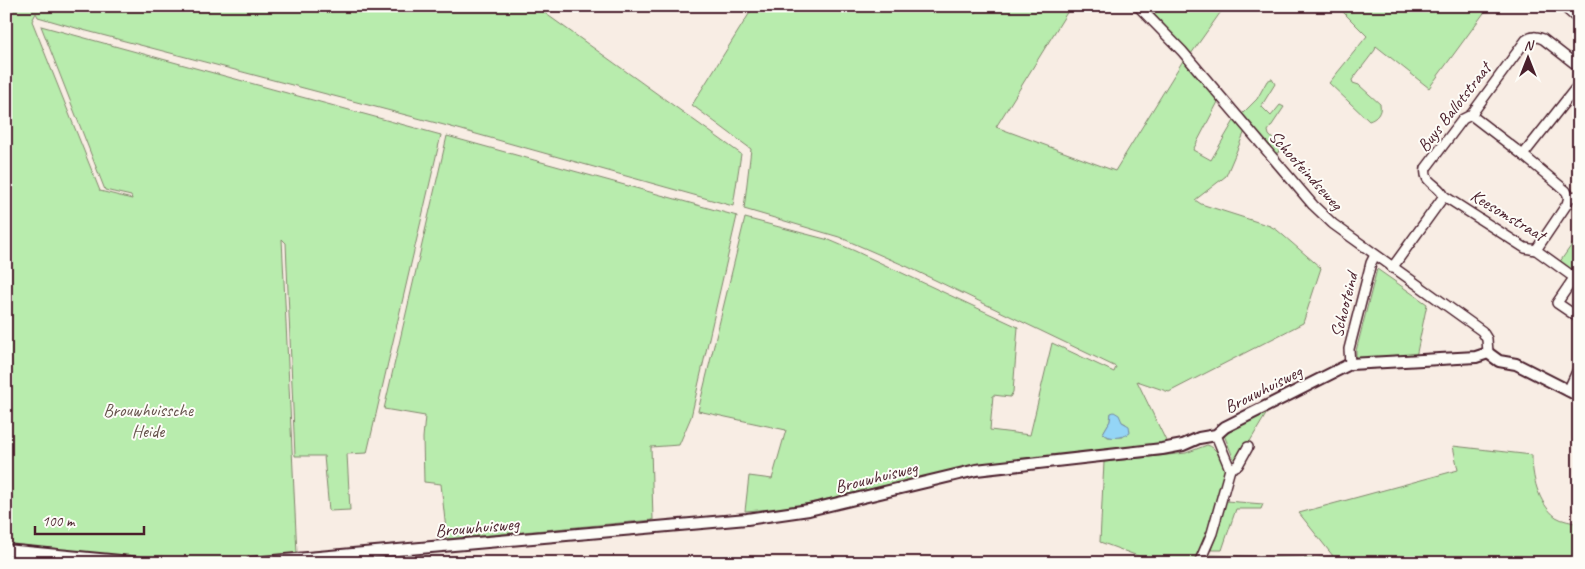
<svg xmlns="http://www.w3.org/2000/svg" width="1585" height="569" font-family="Caveat,sans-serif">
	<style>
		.green { fill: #b8ecad; stroke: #81866c; fill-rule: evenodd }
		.water { fill: #94d5f6; stroke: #768ca5 }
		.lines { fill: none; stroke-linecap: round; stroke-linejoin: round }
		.minor-casing { stroke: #4a1f2b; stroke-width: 12 }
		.tertiary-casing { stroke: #4a1f2b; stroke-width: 14 }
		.minor { stroke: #fdfcf7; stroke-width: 9 }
		.tertiary { stroke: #fdfcf7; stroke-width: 10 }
		.labels { text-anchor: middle; stroke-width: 4; stroke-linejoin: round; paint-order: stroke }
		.street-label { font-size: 18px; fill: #4a1f2b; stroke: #fdfcf7 }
		.park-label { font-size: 18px; fill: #66524c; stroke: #fdfcf7 }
	</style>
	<rect width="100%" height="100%" fill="#f8ede4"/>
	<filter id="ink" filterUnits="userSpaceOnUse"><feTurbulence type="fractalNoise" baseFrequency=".02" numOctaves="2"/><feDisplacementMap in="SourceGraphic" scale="10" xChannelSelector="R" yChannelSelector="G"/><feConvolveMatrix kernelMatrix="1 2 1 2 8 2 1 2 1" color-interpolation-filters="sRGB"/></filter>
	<g filter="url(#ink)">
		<g class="green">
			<polygon points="6,6 535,6 741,154 733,206 444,125 83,30 38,17 36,13 32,21 100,191 132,199 131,196 105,190 41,26 441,135 367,453 347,454 350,510 329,511 324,456 295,456 286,243 282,239 297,554 194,563 6,563"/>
			<path d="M754 6H966L975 13 980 6H1071L996 127 1115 171 1184 59 1219 100 1193 150 1211 160 1235 119 1245 131 1226 176 1195 200 1201 204 1270 226 1277 230 1321 268 1303 323 1169 392 1137 381 1168 445 979 464 788 508 745 511 749 476 772 479 786 430 698 411 745 218 829 240 855 251 1018 327 1013 392 1010 397 993 395 990 430 1030 435 1052 343 1114 372 1116 367 908 267 839 237 744 209 751 149 692 105ZM1111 413 1122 422 1126 424 1123 437H1108L1103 433 1110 421Z"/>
			<polygon points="1161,6 1225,6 1191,54 1154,14"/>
			<path d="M1337 6H1489L1429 88 1376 46 1375 50 1352 80 1353 83 1359 85 1380 104C1382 113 1376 119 1369 121L1329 83 1367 36Z"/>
			<polygon points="1271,79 1272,79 1275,84 1262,105 1262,107 1271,116 1280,105 1284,107 1268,131 1269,135 1280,147 1278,153 1274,153 1242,114 1257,99 1267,81"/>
			<polygon points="447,136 737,216 691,417 679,445 651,447 653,520 447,539 441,484 424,482 423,438 425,416 384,409"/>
			<polygon points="1578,236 1579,237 1579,277 1559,263"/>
			<polygon points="1377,269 1427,304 1416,357 1356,359 1356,351"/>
			<polygon points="1268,411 1240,458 1235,462 1224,435"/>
			<path d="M1207 445C1217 447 1225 463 1226 473 1226 479 1223 486 1221 492 1214 516 1206 539 1196 563H1157L1100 542 1104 462 1186 453Z"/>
			<path d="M1453 446 1532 455C1532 477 1538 503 1556 517 1562 521 1572 522 1579 524V563H1248L1210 561 1208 559 1209 555 1313 559 1333 556 1299 513 1458 470Z"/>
			<polygon points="1226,501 1263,504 1261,509 1236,509 1222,550 1211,550"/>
		</g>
		<path class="water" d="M1114 412 1119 415 1122 422 1129 426 1130 433C1123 438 1109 440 1103 433L1110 421 1111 413Z"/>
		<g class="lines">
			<defs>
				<g id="minor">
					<polyline points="1138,6 1182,51 1313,205 1333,224 1482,331 1487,339 1488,353"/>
					<polyline points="1563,6 1579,20"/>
					<path d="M1579 67 1543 39C1536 36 1532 36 1526 40L1471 115 1463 119 1426 168C1423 183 1437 183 1444 196L1525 248 1536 250 1579 281"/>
					<polyline points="1471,115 1523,155 1566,191 1569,197"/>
					<polyline points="1523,155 1579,84"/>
					<polyline points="1536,250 1567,204 1569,197 1579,196"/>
					<polyline points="1392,268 1444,196"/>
					<polyline points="1574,278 1557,303 1579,318"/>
					<polyline points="1350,364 1349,349 1371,263 1375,255"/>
					<polyline points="1568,391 1579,367"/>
					<polyline points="1230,469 1238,465 1248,447"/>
					<polyline points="1199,563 1212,533 1230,469 1216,435"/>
				</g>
				<g id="tertiary">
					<polyline points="6,550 141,563"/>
					<polyline points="251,563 747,519 809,510 976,470 1162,449 1183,445 1199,438 1216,435 1225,427 1350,364 1476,357 1488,353 1499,361 1516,364 1579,396"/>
				</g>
			</defs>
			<use href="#minor" class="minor-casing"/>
			<use href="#tertiary" class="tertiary-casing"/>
			<use href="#minor" class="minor"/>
			<use href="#tertiary" class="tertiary"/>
		</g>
	</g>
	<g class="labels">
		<g class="street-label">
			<text transform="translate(1454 107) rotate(-52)" y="6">Buys Ballotstraat</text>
			<text transform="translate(1306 170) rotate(48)" y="6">Schooteindseweg</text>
			<text transform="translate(1508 215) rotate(31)" y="6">Keesomstraat</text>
			<text transform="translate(1344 305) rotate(-76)" y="6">Schooteind</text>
			<text transform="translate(1263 389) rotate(-27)" y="6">Brouwhuisweg</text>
			<text transform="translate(876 477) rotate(-14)" y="6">Brouwhuisweg</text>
			<text transform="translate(477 527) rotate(-5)" y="6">Brouwhuisweg</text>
		</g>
		<g class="park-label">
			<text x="148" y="416">Brouwhuissche<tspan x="148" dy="21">Heide</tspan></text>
		</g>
	</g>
	<rect width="1585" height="569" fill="none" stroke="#fdfcf7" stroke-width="25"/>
	<rect x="12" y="12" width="1560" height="544" fill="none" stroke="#4a1f2b" stroke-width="2" filter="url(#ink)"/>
	<g transform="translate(1528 58)" stroke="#fdfcf7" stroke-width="4" paint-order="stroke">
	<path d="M0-4L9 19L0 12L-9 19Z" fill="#4a1f2b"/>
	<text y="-8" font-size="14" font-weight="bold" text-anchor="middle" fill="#4a1f2b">N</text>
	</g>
	<path d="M35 526v8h109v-8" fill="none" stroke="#4a1f2b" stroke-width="2.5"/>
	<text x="42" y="526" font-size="15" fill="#4a1f2b" stroke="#fdfcf7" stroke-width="4" paint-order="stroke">100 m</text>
</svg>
